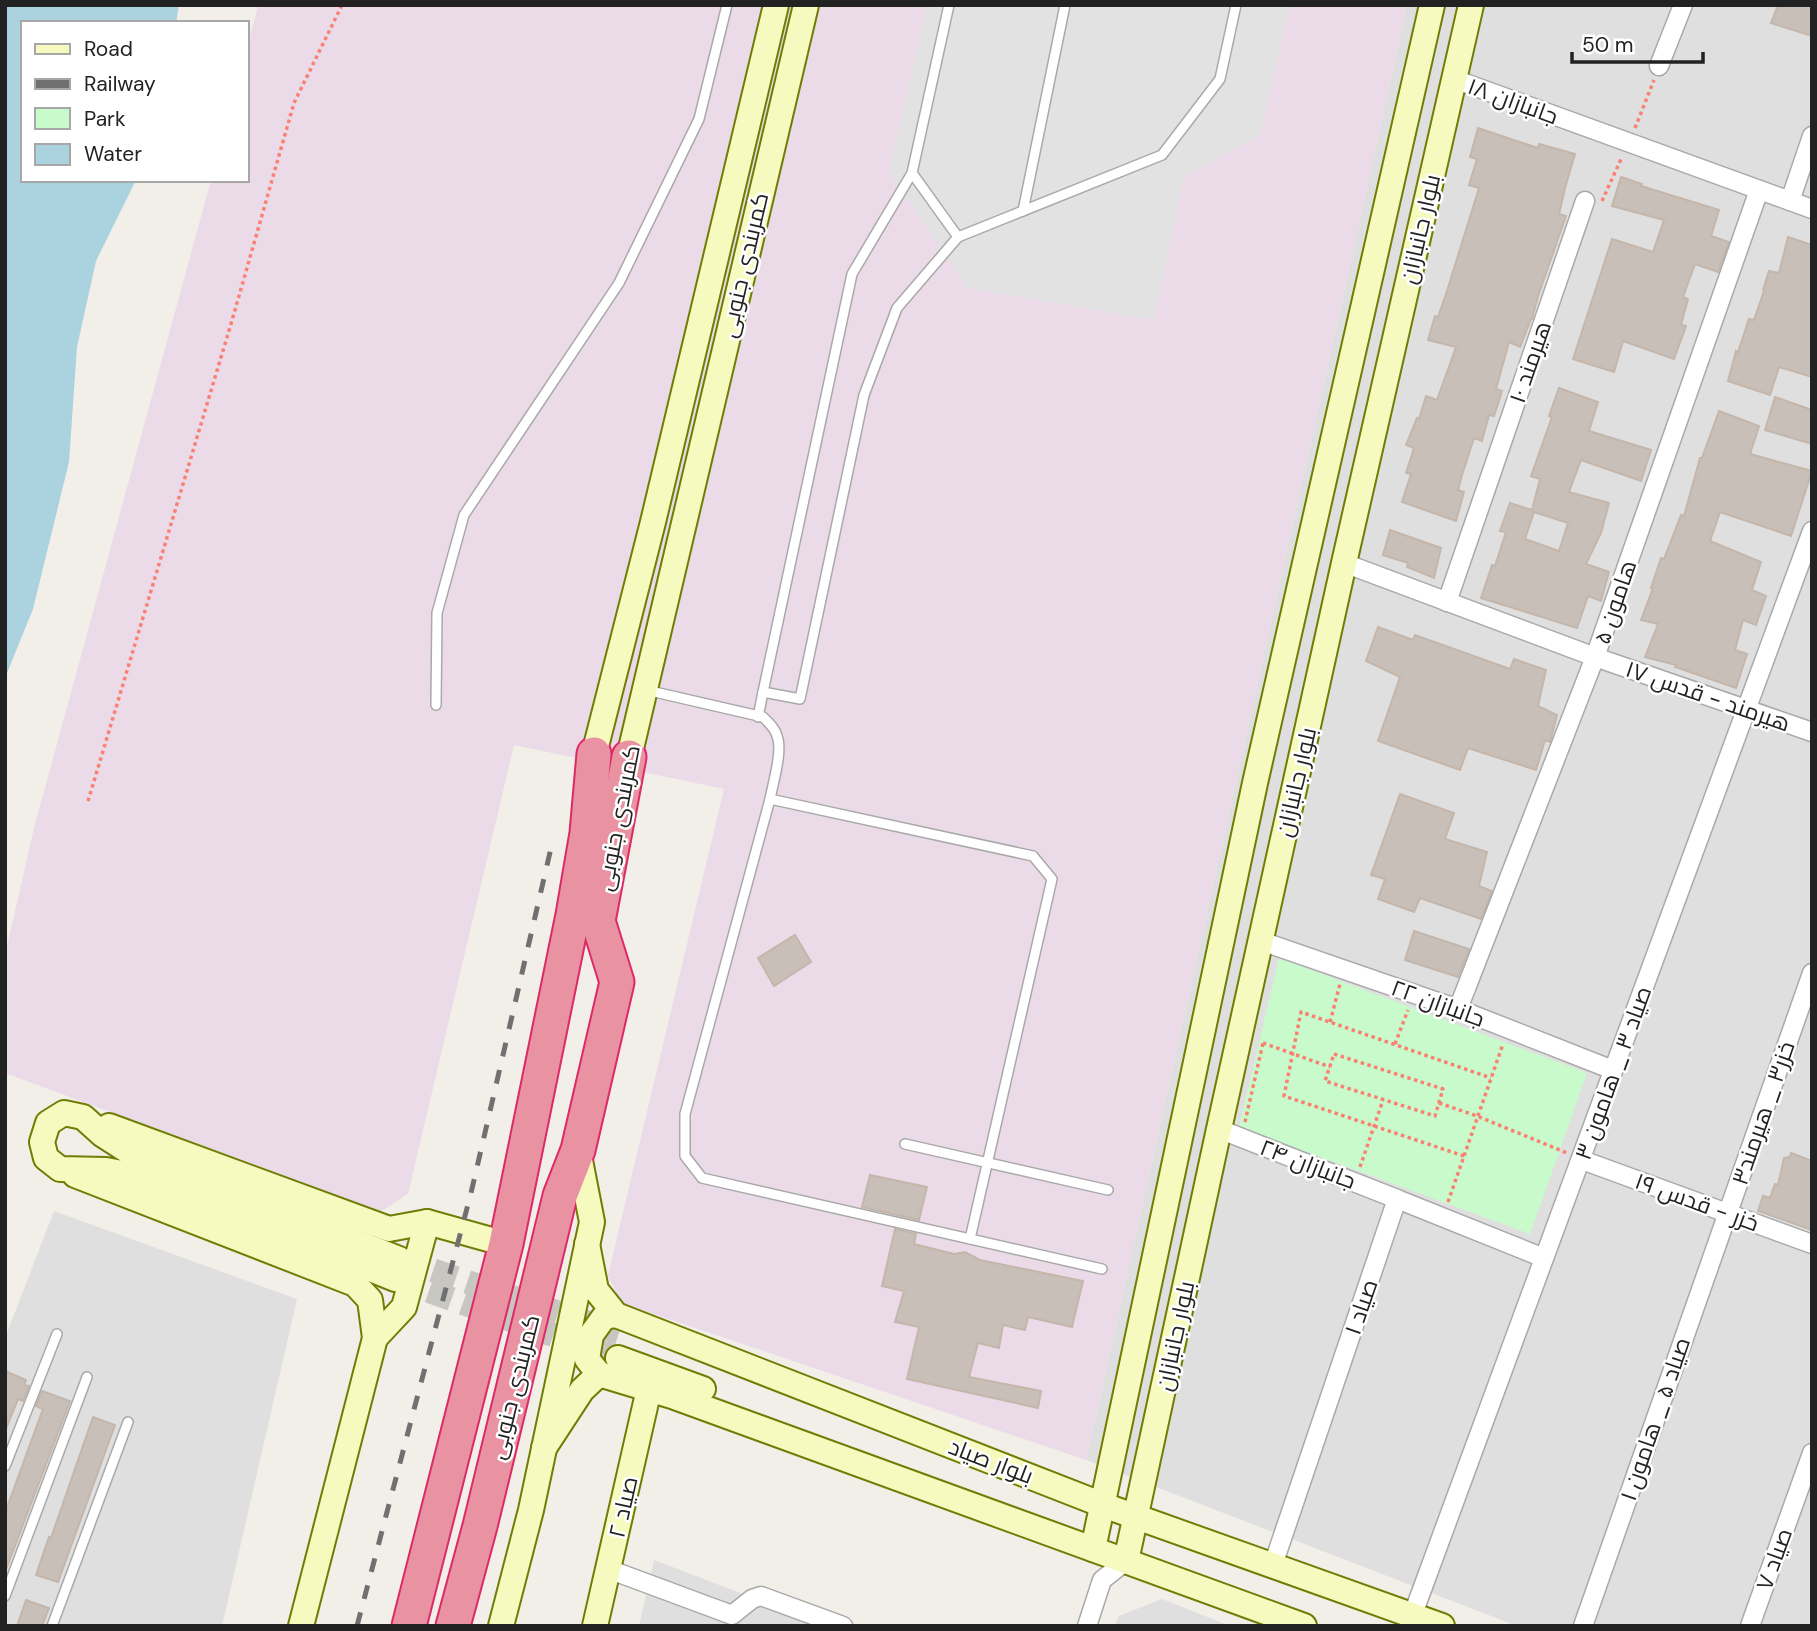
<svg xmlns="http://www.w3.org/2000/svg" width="1817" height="1631" font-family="'DM Sans',Cairo,sans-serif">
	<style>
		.residential { fill: #e0dfdf }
		.industrial { fill: #ebdbe8 }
		.park { fill: #c8facc }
		.parking { fill: #e2e2e2 }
		.water { fill: #aad3df }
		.building { fill: #c7bfb8; stroke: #c4b6ab; stroke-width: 2; fill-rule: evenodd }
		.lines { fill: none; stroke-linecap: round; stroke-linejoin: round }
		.secondary-tunnel { stroke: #c8c6c1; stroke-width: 24; stroke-dasharray: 24 12; stroke-linecap: butt }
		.lane-casing { stroke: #a9a9a9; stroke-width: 12 }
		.street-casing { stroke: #a9a9a9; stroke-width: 21 }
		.secondary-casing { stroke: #707d05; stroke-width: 28 }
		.highway-casing { stroke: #dc2a67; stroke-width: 37 }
		.path { stroke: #fa8072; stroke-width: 3.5; stroke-dasharray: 3.5 3.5; stroke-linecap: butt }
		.lane { stroke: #fff; stroke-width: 9 }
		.street { stroke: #fff; stroke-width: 18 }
		.secondary { stroke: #f7fabf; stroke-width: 24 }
		.highway { stroke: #e892a2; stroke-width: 33 }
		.rail { stroke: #707070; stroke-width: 5; stroke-dasharray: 14 14; stroke-linecap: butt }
		.labels { text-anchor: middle; stroke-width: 5; stroke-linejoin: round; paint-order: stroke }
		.street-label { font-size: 23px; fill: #222; stroke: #fff }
	</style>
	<rect width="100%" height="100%" fill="#f2efe9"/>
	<g class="residential">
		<polygon points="1407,5 1812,5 1812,1626 1517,1626 1086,1460"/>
		<polygon points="54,1211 297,1299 222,1626 5,1626 5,1338"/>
		<polygon points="654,1560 827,1626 639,1626"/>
		<polygon points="1162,1599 1230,1626 1115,1626 1119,1616"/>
	</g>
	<polygon class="industrial" points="258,5 1407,5 1086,1460 621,1303 608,1275 724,789 514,745 408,1194 380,1212 5,1073 5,955 34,828 211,180 247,180 247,48"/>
	<polygon class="park" points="1279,958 1587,1073 1530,1234 1239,1127"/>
	<polygon class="parking" points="927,5 1290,5 1260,135 1184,177 1154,320 968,288 889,172"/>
	<polygon class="water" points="5,5 179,5 176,23 23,23 23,180 136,180 96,261 77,347 69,462 33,609 5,678"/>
	<g class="building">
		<polygon points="1778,5 1812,5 1812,36 1771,23"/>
		<polygon points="1478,128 1538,148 1539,144 1575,154 1565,188 1559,214 1566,216 1538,296 1532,319 1531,319 1520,347 1509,342 1496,389 1502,391 1494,416 1489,415 1482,441 1474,438 1462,475 1458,490 1464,492 1456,521 1402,502 1411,474 1406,473 1414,448 1406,445 1417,418 1419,419 1426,396 1437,400 1456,347 1428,340 1435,316 1438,317 1447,291 1479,188 1469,185 1477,159 1470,157"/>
		<polygon points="1621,177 1642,184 1641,186 1719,210 1711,236 1729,242 1718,272 1695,264 1683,297 1688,299 1681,325 1686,326 1674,359 1623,341 1614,372 1573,359 1612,239 1653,252 1664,220 1612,206"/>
		<polygon points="1788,237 1812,245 1812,377 1779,367 1770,395 1728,381 1736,351 1738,352 1749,319 1754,320 1764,291 1763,290 1769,271 1779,273"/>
		<path d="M1559 388 1598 402 1589 431 1651 450 1641 481 1581 460 1569 492 1609 503 1601 533 1586 564 1609 572 1601 601 1588 596 1577 628 1481 598 1492 565 1495 566 1506 532 1500 531 1510 503 1532 510 1540 479 1531 476 1552 417 1549 416ZM1534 512 1568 523 1559 551 1525 539Z"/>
		<polygon points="1775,397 1812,410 1812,444 1765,430"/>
		<polygon points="1719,411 1759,426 1750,454 1812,471 1791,536 1720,512 1710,541 1761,562 1752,590 1766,596 1756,625 1743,620 1735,650 1747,654 1736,688 1675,667 1676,665 1645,657 1658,624 1641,620 1653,588 1651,588 1661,558 1664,559 1681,515 1684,516 1700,458 1702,458"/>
		<polygon points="1390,530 1441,548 1434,578 1407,567 1408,563 1383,555"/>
		<polygon points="1378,627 1413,640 1415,635 1510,669 1514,659 1546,670 1538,706 1557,715 1550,742 1545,740 1536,770 1468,748 1460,770 1378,741 1400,677 1366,661"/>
		<polygon points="1400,794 1454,813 1445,839 1487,852 1479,886 1492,891 1481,919 1420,898 1414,912 1378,899 1385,879 1371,875"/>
		<polygon points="1414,931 1469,949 1458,977 1405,960"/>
		<polygon points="795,935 811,962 774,986 758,958"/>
		<polygon points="1791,1153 1812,1161 1812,1230 1758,1211 1763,1196 1770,1198 1775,1184 1778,1185 1784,1158 1790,1157"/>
		<polygon points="870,1175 927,1187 919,1220 862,1207"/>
		<polygon points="895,1229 916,1234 914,1244 954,1254 965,1252 980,1260 1083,1281 1072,1327 1028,1317 1025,1330 1003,1325 999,1348 978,1343 969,1377 1041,1391 1038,1408 907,1379 919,1327 895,1322 904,1291 882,1286"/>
		<polygon points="5,1371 26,1380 24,1385 29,1386 23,1401 18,1399 6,1429"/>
		<polygon points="42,1391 70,1401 5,1572 5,1513 43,1409 36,1406"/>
		<polygon points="93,1417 115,1425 58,1582 36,1575 49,1537 51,1538"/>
		<polygon points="26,1600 49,1608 42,1626 17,1626"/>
	</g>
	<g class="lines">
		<g class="secondary-tunnel">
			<polyline points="399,1259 619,1333"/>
			<polyline points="395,1279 618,1358"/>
		</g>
		<defs>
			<g id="lane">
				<polyline points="949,5 912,173 958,237 1162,155 1220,79 1236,5"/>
				<polyline points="912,173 852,274 763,692 800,699 864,395 897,308 958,237"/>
				<polyline points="1023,211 1065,5"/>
				<path d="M646 690 763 717C769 723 775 728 777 736 783 750 773 783 770 799L685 1114V1156L702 1178 1102 1269"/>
				<polyline points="436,705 437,613 464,515 619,283 699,119 727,5"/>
				<polyline points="758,717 763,692"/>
				<polyline points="770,799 1033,856 1052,879 970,1239"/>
				<polyline points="905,1144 1108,1190"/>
				<polyline points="5,1466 57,1334"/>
				<polyline points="5,1596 87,1377"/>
				<polyline points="52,1626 128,1422"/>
			</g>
			<g id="street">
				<polyline points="1659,66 1683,5"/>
				<polyline points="1454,79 1812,209"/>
				<polyline points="1790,201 1812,136"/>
				<polyline points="1344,563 1595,657 1812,732"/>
				<polyline points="1447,602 1585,201"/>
				<polyline points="1261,941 1458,1009 1613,1070"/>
				<polyline points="1458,1009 1595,657 1759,190"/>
				<polyline points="1219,1129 1397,1199"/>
				<polyline points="1582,1160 1812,1244"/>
				<polyline points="1273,1565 1397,1199 1544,1258"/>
				<polyline points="608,1569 732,1615 752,1599 761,1596 843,1626"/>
				<polyline points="1413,1614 1812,531"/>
				<polyline points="1087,1626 1102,1580 1126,1561"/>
				<polyline points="1583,1626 1812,973"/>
				<polyline points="1750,1626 1812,1453"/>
			</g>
			<g id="secondary">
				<polyline points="594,754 653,522 776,5"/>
				<polyline points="629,757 806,5"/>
				<polyline points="109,1126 389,1229 427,1222 506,1244"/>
				<polyline points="75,1175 355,1284 370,1300 375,1338 301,1626"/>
				<polyline points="587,1244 596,1290 616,1315 1103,1505 1442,1626"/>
				<polyline points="395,1279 143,1177 106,1170 60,1169 46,1158 42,1142 48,1123 64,1113 83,1117 103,1135 131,1153 399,1259"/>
				<polyline points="375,1338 404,1307 427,1222"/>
				<polyline points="618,1358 703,1389"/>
				<polyline points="599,1374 587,1359 591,1335 604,1317 616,1315"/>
				<polyline points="544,1448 582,1390 599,1374 672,1396 1304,1626"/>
				<polyline points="1093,1549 1255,783 1432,5"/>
				<polyline points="1126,1561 1219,1129 1344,563 1471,5"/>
				<polyline points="501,1626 531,1510 592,1222 578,1150"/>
				<polyline points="595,1626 649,1389"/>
			</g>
			<g id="highway">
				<polyline points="409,1626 506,1244 573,915 587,833 594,754"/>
				<polyline points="453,1626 480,1526 560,1196 578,1150 617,982 598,921 629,757"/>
			</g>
		</defs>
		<use href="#lane" class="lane-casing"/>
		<use href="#street" class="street-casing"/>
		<use href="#secondary" class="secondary-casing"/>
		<use href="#highway" class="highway-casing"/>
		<g class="path">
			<polyline points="1635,128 1654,80"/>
			<polyline points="1602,201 1622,157"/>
			<polyline points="88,801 231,324 294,103 342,5"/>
			<polyline points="1330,1022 1340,984"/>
			<polyline points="1263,1043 1330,1067"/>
			<polyline points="1395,1044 1408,1010"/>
			<polygon points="1334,1054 1443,1089 1435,1116 1325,1081"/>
			<polyline points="1439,1103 1477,1116 1567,1153"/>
			<polyline points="1245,1122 1263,1043"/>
			<polyline points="1464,1156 1284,1096 1301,1012 1491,1078"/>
			<polyline points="1360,1167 1383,1100"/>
			<polyline points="1448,1202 1503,1044"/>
		</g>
		<use href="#lane" class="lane"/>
		<use href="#street" class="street"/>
		<use href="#secondary" class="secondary"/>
		<use href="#highway" class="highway"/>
		<polyline class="rail" points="357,1626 471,1193 551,848"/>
	</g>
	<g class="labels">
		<g class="street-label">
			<text transform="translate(1513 101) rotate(20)" y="8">جانبازان ۱۸</text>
			<text transform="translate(1420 229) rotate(-77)" y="8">بلوار جانبازان</text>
			<text transform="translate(744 265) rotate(-77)" y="8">کمربندی جنوبی</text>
			<text transform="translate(1530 362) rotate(-71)" y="8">هیرمند ۱۰</text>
			<text transform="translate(1615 602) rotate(-71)" y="8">هامون ۵</text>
			<text transform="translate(1708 696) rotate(19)" y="8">هیرمند - قدس ۱۷</text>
			<text transform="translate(1296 782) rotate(-77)" y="8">بلوار جانبازان</text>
			<text transform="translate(618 818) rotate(-79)" y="8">کمربندی جنوبی</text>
			<text transform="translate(1438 1003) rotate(20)" y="8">جانبازان ۲۲</text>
			<text transform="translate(1613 1073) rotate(-70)" y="8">صیاد ۳ _ هامون ۳</text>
			<text transform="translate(1763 1113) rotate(-71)" y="8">خزر۳ _ هیرمند۳</text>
			<text transform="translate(1308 1164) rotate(21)" y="8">جانبازان ۲۴</text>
			<text transform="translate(1697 1202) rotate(20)" y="8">خزر - قدس ۱۹</text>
			<text transform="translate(1361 1307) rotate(-71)" y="8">صیاد ۱</text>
			<text transform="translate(1175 1336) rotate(-78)" y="8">بلوار جانبازان</text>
			<text transform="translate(514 1387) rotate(-76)" y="8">کمربندی جنوبی</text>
			<text transform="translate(1655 1419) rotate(-71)" y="8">صیاد ۵ _ هامون ۱</text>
			<text transform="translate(991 1461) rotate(21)" y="8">بلوار صیاد</text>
			<text transform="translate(623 1507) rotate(-77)" y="8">صیاد ۲</text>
			<text transform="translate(1774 1559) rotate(-70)" y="8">صیاد ۷</text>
		</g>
	</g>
	<rect width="1817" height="1631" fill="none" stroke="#222222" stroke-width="14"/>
	<rect x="21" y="21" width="228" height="161" fill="#ffffff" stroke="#a7a7a7" stroke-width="2"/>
	<rect x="35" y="44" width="35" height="10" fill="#f7fabf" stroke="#a7a7a7" stroke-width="2"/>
	<text x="84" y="56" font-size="21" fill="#222222">Road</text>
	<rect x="35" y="79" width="35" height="10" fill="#707070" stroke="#a7a7a7" stroke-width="2"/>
	<text x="84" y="91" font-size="21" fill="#222222">Railway</text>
	<rect x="35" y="108" width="35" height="21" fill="#c8facc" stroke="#a7a7a7" stroke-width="2"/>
	<text x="84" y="126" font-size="21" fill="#222222">Park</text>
	<rect x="35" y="144" width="35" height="21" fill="#aad3df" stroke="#a7a7a7" stroke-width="2"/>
	<text x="84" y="161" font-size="21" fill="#222222">Water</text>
	<path d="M1572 52v10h131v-10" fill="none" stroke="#222222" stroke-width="3.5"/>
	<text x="1582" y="52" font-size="21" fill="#222222" stroke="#ffffff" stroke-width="5" paint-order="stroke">50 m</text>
</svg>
